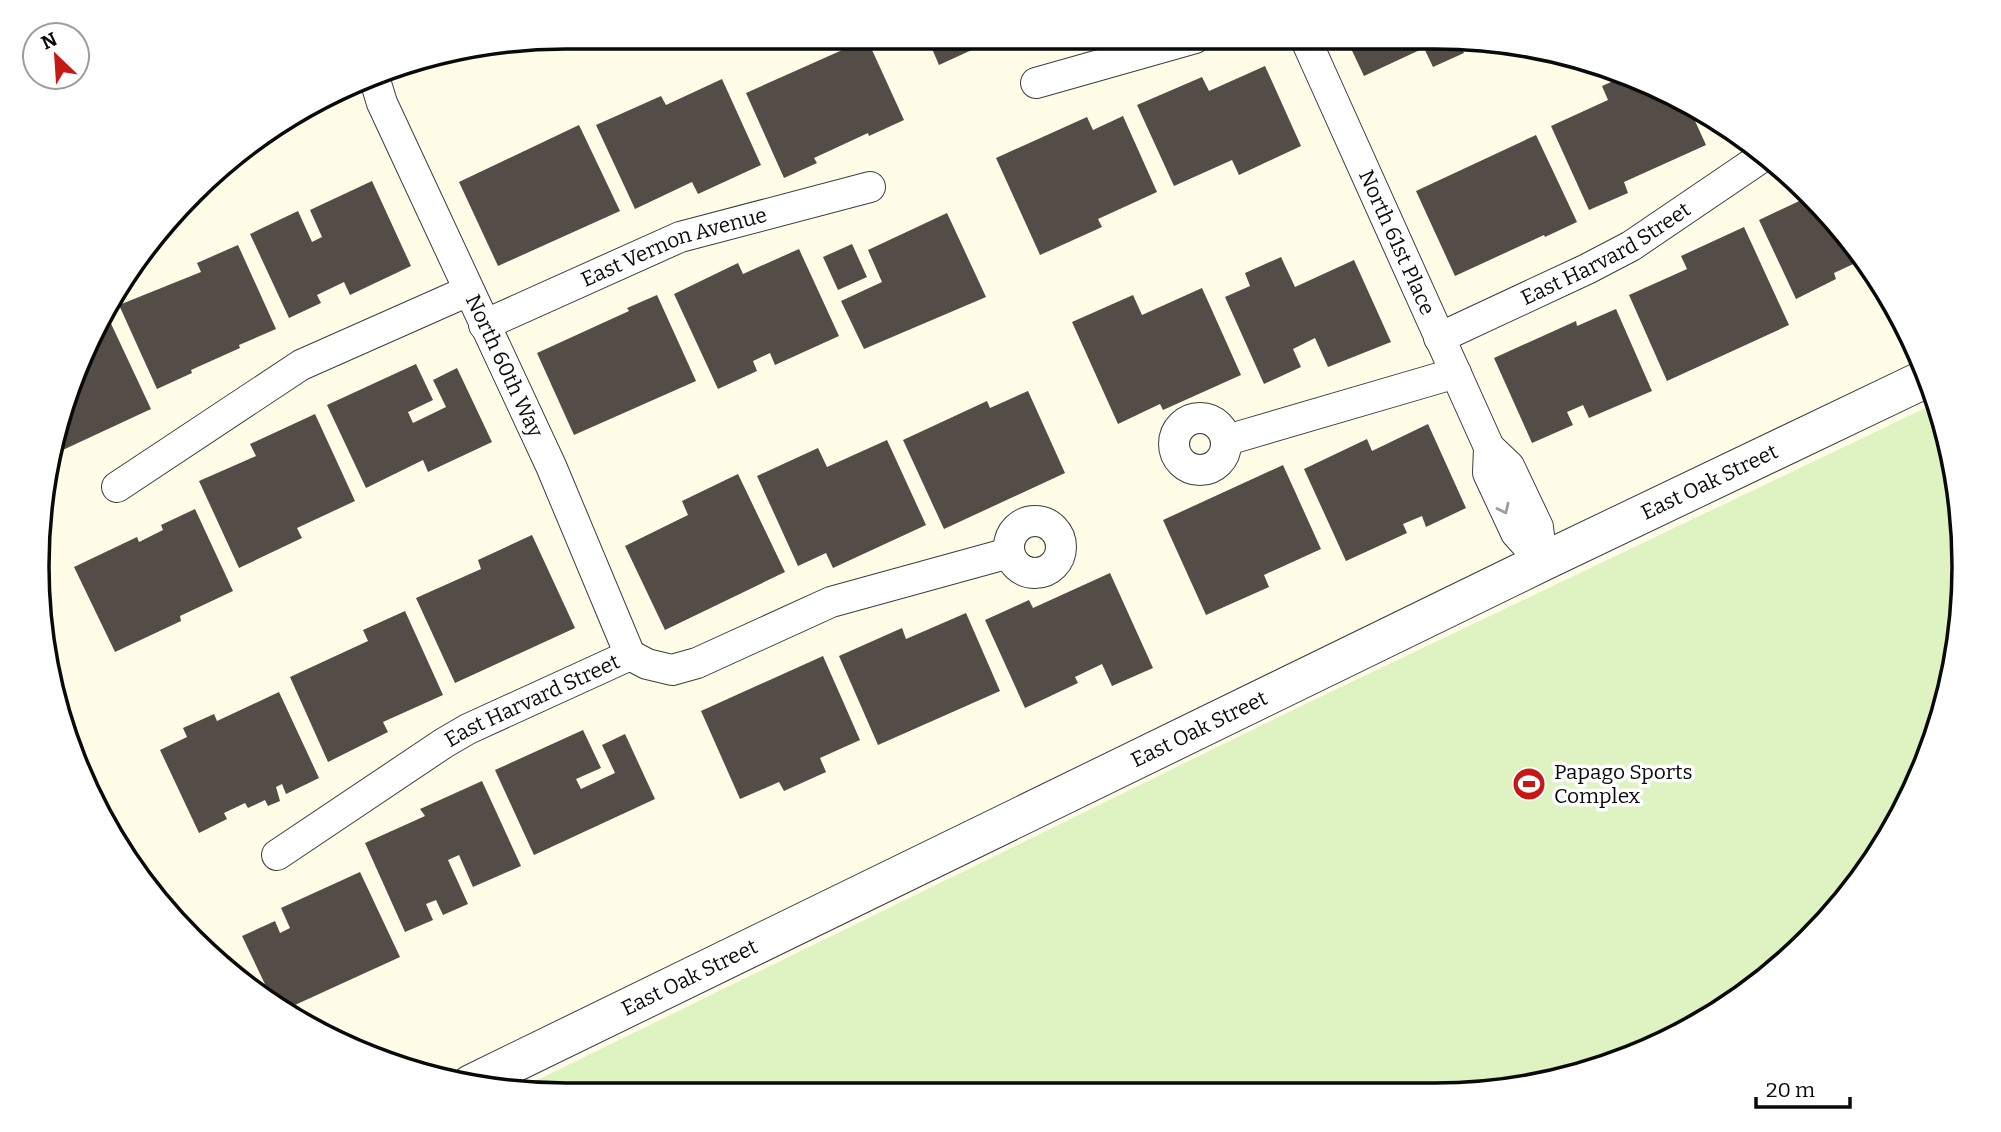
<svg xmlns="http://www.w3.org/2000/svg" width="2001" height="1132" font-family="Bitter,serif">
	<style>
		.pitch { fill: #def3c1 }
		.building { fill: #544c46 }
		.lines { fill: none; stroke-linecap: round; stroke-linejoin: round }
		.minor-casing { stroke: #3d3d3d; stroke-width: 32 }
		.tertiary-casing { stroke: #3d3d3d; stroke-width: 40 }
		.minor { stroke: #fff; stroke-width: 30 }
		.tertiary { stroke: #fff; stroke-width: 38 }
		.oneway { stroke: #9d9d9d }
		.labels { text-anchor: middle; stroke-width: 7; stroke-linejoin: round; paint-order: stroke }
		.street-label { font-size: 21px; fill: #0a0a0a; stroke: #fff }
		.poi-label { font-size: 21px; fill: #0a0a0a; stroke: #fff; text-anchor: start }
		.rim { fill: none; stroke: #0a0a0a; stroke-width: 3.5 }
	</style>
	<rect width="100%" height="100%" fill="#fffce8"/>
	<polygon class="pitch" points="1936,403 1946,429 1963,532 1960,635 1936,736 1893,831 1810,940 1729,1006 1605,1067 1504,1091 532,1094 515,1091 1295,709"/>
	<g class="building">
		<polygon points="927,37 1000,37 939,65"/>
		<polygon points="1346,38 1463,38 1458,40 1464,53 1433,67 1424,48 1364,76"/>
		<polygon points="867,39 904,120 869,136 868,133 814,158 817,163 784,178 746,93"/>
		<polygon points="1265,66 1301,146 1239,175 1232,160 1174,186 1137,105 1202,77 1209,91"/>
		<polygon points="1627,75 1686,101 1706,145 1624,182 1628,193 1589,210 1551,126 1608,100 1602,86"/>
		<polygon points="722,79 761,165 698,194 692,182 635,209 596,125 661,96 666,105"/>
		<polygon points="321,105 323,109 279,130 278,128"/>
		<polygon points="1123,116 1157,192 1098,219 1102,227 1040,255 996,158 1087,117 1093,130"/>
		<polygon points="579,125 620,211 498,266 459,182"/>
		<polygon points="1536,135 1577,222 1545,237 1544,235 1455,276 1416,191"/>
		<polygon points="372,181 411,266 350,295 344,282 317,295 321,303 289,318 250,234 298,211 312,242 322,237 310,210"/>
		<polygon points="1810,196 1855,244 1864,259 1834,273 1836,279 1796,299 1759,220"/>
		<polygon points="947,213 986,297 864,349 841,301 882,282 868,250"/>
		<polygon points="1744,227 1789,325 1667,381 1629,295 1687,269 1681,256"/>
		<polygon points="852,244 867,277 838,290 823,257"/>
		<polygon points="238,245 276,329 239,345 240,348 191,370 192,373 157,389 119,305 201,272 197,263"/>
		<polygon points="799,249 839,336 775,365 770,353 753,361 757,371 718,389 674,294 738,263 743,274"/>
		<polygon points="1281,257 1295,287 1354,260 1391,342 1328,367 1315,338 1293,349 1301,367 1264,384 1225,297 1250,286 1245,273"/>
		<polygon points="1202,288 1241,375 1163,410 1160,404 1118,424 1072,322 1133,295 1142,315"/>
		<polygon points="657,295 696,381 574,435 537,353 629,311 627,308"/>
		<polygon points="1616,309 1652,391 1589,418 1583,405 1567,412 1573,425 1532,443 1494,358 1576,321 1577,326"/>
		<polygon points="107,315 151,409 52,455 55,429"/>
		<polygon points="416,364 433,400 408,412 413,423 446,407 433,380 457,368 492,442 428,472 423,460 366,488 327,405"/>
		<polygon points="1028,391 1065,473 944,529 903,440 987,401 990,408"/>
		<polygon points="315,414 355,501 297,528 302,538 239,568 199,481 256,456 250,444"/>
		<polygon points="1428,424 1466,508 1426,527 1422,516 1403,524 1407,533 1346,561 1304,469 1367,439 1372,451"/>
		<polygon points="887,440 926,525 833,568 826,553 798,566 757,476 818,448 827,467"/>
		<polygon points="1283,465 1321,549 1264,575 1269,587 1206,615 1163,520"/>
		<polygon points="738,474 785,572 665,630 625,546 688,515 682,501"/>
		<polygon points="195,509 233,591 180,616 181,621 115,652 74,567 137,537 139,542 163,530 161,525"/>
		<polygon points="532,535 575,628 455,683 416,598 481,569 478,560"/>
		<polygon points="1110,573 1153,668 1112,686 1102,664 1075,677 1078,683 1025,708 985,620 1029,600 1033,608"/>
		<polygon points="405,611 443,695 383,722 388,732 328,762 290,677 368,641 363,630"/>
		<polygon points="966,613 1000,691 878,745 839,656 902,628 906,639"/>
		<polygon points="823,656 860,740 820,758 826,772 784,791 779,782 740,799 701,711"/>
		<polygon points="279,692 319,778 286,794 282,784 276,787 280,801 268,806 265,800 248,808 245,803 224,813 227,819 199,833 160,750 187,737 183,728 214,714 217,721"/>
		<polygon points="583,730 601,768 576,779 581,789 615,773 602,745 625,734 655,799 534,855 495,770"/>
		<polygon points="482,781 521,866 473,887 459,855 448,860 468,904 443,915 436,900 426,904 433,920 405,932 365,843 425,816 420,809"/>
		<polygon points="360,872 400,957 284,1010 273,1001 242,936 275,921 280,933 290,928 281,908"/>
	</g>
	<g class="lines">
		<defs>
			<g id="minor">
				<path id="s1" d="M1305 38 1489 447 1509 466 1538 527 1542 562"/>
				<path id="s2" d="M374 77 382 103 551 466 630 655"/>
				<polyline points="1036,83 1195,38"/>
				<path id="s3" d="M484 325 680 237 870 187"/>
				<path id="s4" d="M1439 338 1587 269 1631 246 1765 155"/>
				<circle cx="1200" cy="444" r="26"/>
				<polyline points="1227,440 1456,373"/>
				<polyline points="1489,447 1488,473 1516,533 1542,562"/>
				<polyline points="117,487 301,365 468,291"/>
				<circle cx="1035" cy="547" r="26"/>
				<path id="s5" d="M277 855 444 743 468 729 630 655 647 664 672 670 697 663 831 602 1009 553"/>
			</g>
			<g id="tertiary">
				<path id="s6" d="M471 1084 1542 562 1927 378"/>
			</g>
		</defs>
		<use href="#minor" class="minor-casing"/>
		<use href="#tertiary" class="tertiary-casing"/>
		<use href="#minor" class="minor"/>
		<use href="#tertiary" class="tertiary"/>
	</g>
	<defs><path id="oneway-chevron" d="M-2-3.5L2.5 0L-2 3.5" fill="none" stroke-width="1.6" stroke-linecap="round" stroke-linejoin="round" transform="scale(1.75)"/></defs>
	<use class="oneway" href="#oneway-chevron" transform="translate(1504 509) rotate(65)"/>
	<defs>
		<symbol id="stadium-disc" viewBox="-11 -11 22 22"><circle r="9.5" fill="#c61916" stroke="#fff"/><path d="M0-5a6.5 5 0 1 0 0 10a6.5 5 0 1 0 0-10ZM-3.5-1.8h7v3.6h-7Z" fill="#fff"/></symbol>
	</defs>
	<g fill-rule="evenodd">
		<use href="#stadium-disc" x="1510" y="765" width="38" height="38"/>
	</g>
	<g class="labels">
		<g class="street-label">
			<text dy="7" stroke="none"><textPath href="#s1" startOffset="224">North 61st Place</textPath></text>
			<text dy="7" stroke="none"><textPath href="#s3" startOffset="206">East Vernon Avenue</textPath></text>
			<text dy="7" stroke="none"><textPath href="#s4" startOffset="187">East Harvard Street</textPath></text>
			<text dy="7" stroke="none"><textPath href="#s2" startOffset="317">North 60th Way</textPath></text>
			<text dy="7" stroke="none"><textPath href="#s6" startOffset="1377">East Oak Street</textPath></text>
			<text dy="7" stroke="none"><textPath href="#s5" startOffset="299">East Harvard Street</textPath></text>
			<text dy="7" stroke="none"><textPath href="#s6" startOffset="810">East Oak Street</textPath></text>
			<text dy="7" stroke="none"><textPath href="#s6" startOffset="243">East Oak Street</textPath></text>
		</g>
		<g class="poi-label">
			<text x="1554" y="779">Papago Sports<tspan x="1554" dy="24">Complex</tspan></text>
		</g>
	</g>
	<path d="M0 0H2001V1132H0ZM566 49H1435A517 517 0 0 1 1952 566V566A517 517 0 0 1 1435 1083H566A517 517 0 0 1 49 566V566A517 517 0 0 1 566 49Z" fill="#fff" fill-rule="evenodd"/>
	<path class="rim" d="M566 49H1435A517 517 0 0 1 1952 566V566A517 517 0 0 1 1435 1083H566A517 517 0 0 1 49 566V566A517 517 0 0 1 566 49Z"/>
	<g transform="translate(56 56) rotate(335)"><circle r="33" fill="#ffffff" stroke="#9d9d9d" stroke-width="2"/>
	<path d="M0-5L12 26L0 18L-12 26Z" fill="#c61916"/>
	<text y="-10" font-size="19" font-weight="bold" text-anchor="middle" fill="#0a0a0a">N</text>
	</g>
	<path d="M1756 1097v10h94v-10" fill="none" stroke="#0a0a0a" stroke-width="3.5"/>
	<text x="1766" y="1097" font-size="21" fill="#0a0a0a" stroke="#ffffff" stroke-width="5" paint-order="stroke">20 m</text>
</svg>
